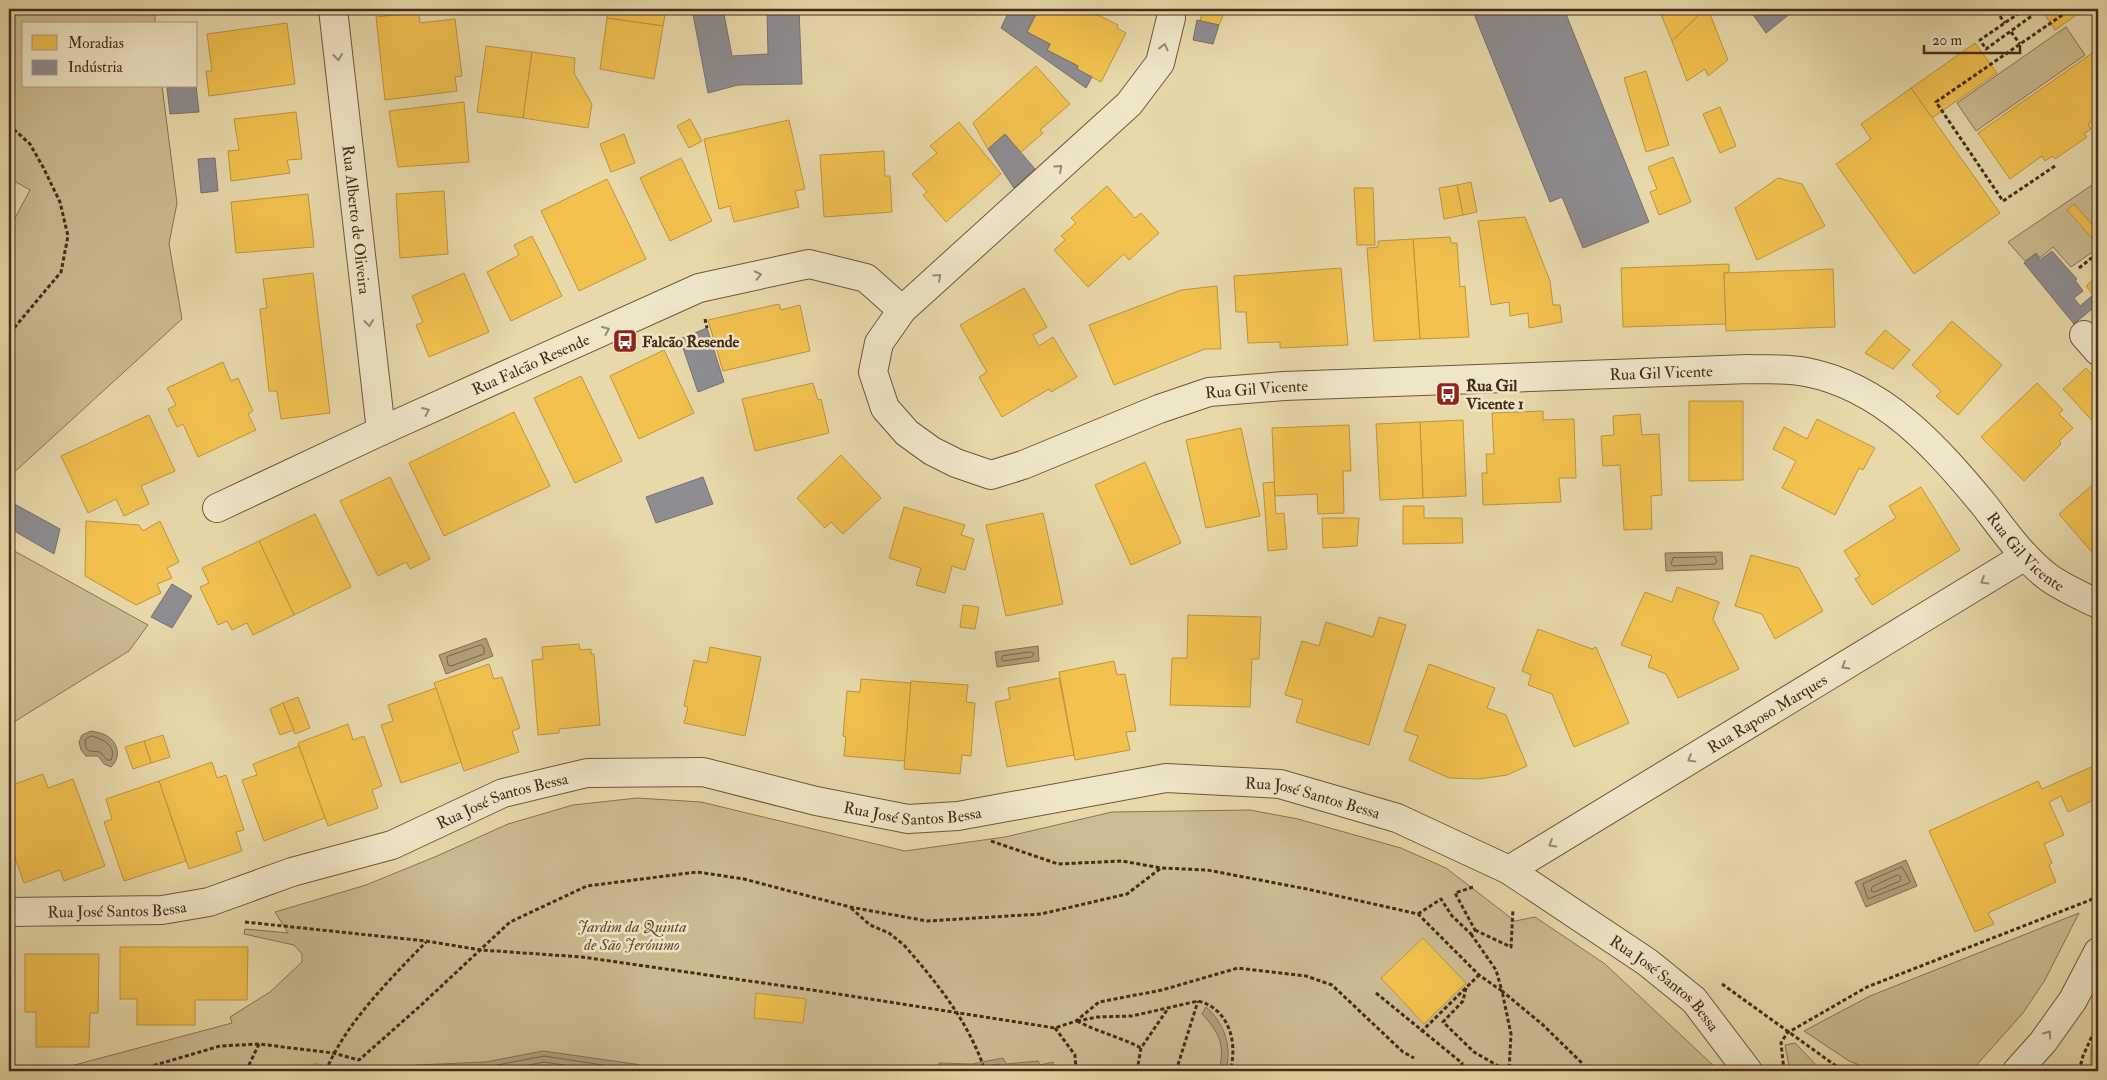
<svg xmlns="http://www.w3.org/2000/svg" width="2107" height="1080" font-family="'IM FELL Double Pica',serif">
	<style>
		.green { fill: #cbbc91; stroke: #887454 }
		.water { fill: #b09e78; stroke: #857052 }
		.homes { fill: #f2c14e; stroke: #be943e }
		.industry { fill: #8d8d92; stroke: #77706d }
		.lines { fill: none; stroke-linecap: round; stroke-linejoin: round }
		.shore { stroke: #7a6548; stroke-width: 1 }
		.minor-casing { stroke: #6e573c; stroke-width: 30 }
		.path { stroke: #452c18; stroke-width: 3; stroke-dasharray: 4 2.5; stroke-linecap: butt }
		.minor { stroke: #efe6c8; stroke-width: 28 }
		.path-bridge { stroke: #452c18; stroke-width: 3; stroke-dasharray: 4 2.5; stroke-linecap: butt }
		.oneway { stroke: #9a8970 }
		.labels { text-anchor: middle; stroke-width: 5; stroke-linejoin: round; paint-order: stroke }
		.street-label { font-size: 16px; fill: #452c18; stroke: #efe6c8 }
		.poi-label { font-size: 16px; font-weight: bold; fill: #452c18; stroke: #efe6c8; text-anchor: start }
		.park-label { font-size: 16px; font-style: italic; fill: #604930; stroke: #efe6c8 }
	</style>
	<rect width="100%" height="100%" fill="#e7d9aa"/>
	<filter id="stains"><feTurbulence type="fractalNoise" baseFrequency=".004" numOctaves="4"/><feColorMatrix values="0 0 0 0 .2 0 0 0 0 .09 0 0 0 0 .02 0 0 0 .5 -.17"/></filter>
	<radialGradient id="worn" r=".72"><stop offset=".6" stop-color="#630" stop-opacity="0"/><stop offset="1" stop-color="#630" stop-opacity=".3"/></radialGradient>
	<g class="green">
		<polygon points="9,9 155,9 155,24 24,24 24,86 162,86 177,203 169,244 182,319 9,477 9,229 30,190 9,178"/>
		<polygon points="2066,27 2085,55 1976,131 1957,103"/>
		<polygon points="2098,181 2098,248 2071,267 2053,247 2040,258 2036,253 2025,261 2008,242"/>
		<polygon points="9,548 148,625 129,651 9,725"/>
		<polygon points="637,798 701,802 905,851 1005,837 1112,812 1250,810 1298,819 1401,848 1446,868 1515,921 1535,917 1605,964 1715,1067 1717,1071 52,1071 232,1023 230,1017 270,992 302,962 302,954 294,945 244,934 245,929 288,933 275,912 366,885 437,856 508,824 573,805"/>
		<polygon points="2079,913 2045,980 2023,1013 1973,1069 1968,1071 1875,1071 1849,1061 1804,1031 1870,996"/>
		<polygon points="1795,1043 1822,1071 1790,1071 1785,1045"/>
	</g>
	<g class="water">
		<polygon points="1722,552 1723,569 1666,571 1665,553"/>
		<polygon points="486,638 493,656 446,674 439,655"/>
		<polygon points="1038,646 1039,661 997,667 995,652"/>
		<path d="M91 731C96 732 103 733 107 736 119 743 121 758 111 767L104 764 98 756H86L81 750 79 742 82 735Z"/>
		<polygon points="1906,860 1917,886 1866,907 1855,882"/>
		<path d="M1206 1007C1225 1024 1232 1046 1226 1071H1219C1225 1046 1220 1033 1202 1014Z"/>
		<polygon points="543,1051 635,1064 660,1071 415,1071 416,1065 486,1062"/>
		<polygon points="1003,1058 1006,1064 1038,1061 1040,1065 1053,1062 1054,1068 1043,1071 907,1071 906,1069 940,1070 939,1063 972,1064"/>
	</g>
	<g class="homes">
		<polygon points="608,9 666,9 663,26 607,18"/>
		<polygon points="1039,9 1070,9 1074,11 1075,9 1086,9 1118,25 1117,28 1126,33 1101,82 1077,69 1078,66 1047,50 1050,44 1027,32"/>
		<polygon points="1203,9 1226,9 1219,25 1200,21"/>
		<polygon points="1665,9 1705,9 1672,41 1660,12"/>
		<polygon points="1705,9 1708,9 1728,60 1708,76 1705,69 1687,81 1672,41"/>
		<polygon points="2041,9 2085,9 2055,30"/>
		<polygon points="419,12 420,23 455,19 462,76 455,77 457,91 385,100 376,17"/>
		<polygon points="607,18 663,26 654,79 600,69"/>
		<polygon points="287,23 295,84 209,96 206,71 212,71 207,34"/>
		<polygon points="1975,43 1997,73 1932,118 1911,88"/>
		<polygon points="486,46 532,52 523,118 477,112"/>
		<polygon points="2098,49 2098,116 2088,124 2091,129 2084,134 2087,137 2055,159 2053,156 2045,161 2042,156 2010,179 1978,133"/>
		<polygon points="532,52 575,58 574,73 592,104 588,128 523,118"/>
		<polygon points="1036,66 1070,104 1040,130 1043,133 1020,153 1005,134 988,149 973,123"/>
		<polygon points="1646,71 1669,145 1646,152 1624,78"/>
		<polygon points="1911,88 2000,213 1914,274 1836,164 1871,139 1861,124"/>
		<polygon points="464,102 469,162 398,167 389,111"/>
		<polygon points="1720,107 1736,146 1720,153 1703,114"/>
		<polygon points="296,112 302,159 287,160 290,173 231,181 228,151 239,150 234,119"/>
		<polygon points="690,119 702,141 689,148 677,126"/>
		<polygon points="789,120 805,189 795,191 799,207 734,222 730,206 719,209 704,139"/>
		<polygon points="959,122 1001,174 946,222 923,195 927,192 912,174 937,153 930,146"/>
		<polygon points="624,134 635,163 611,172 600,144"/>
		<polygon points="884,151 885,176 890,176 892,212 824,217 820,155"/>
		<polygon points="1673,157 1691,202 1659,215 1650,192 1657,189 1648,167"/>
		<polygon points="681,158 712,221 670,241 640,178"/>
		<polygon points="1778,178 1802,184 1825,226 1757,260 1735,208"/>
		<polygon points="607,179 646,259 579,291 541,211"/>
		<polygon points="1471,182 1477,212 1463,215 1457,185"/>
		<polygon points="1457,185 1463,215 1444,219 1439,188"/>
		<polygon points="1107,186 1135,218 1141,213 1159,233 1129,260 1124,254 1088,287 1054,250 1065,240 1061,236 1076,223 1071,218"/>
		<polygon points="1354,188 1373,188 1375,245 1357,245"/>
		<polygon points="444,191 448,254 400,258 396,194"/>
		<polygon points="308,194 314,247 236,253 231,202"/>
		<polygon points="2074,204 2098,231 2098,245 2067,210"/>
		<polygon points="1525,217 1550,281 1553,305 1560,305 1562,322 1529,328 1528,313 1510,316 1509,302 1491,305 1478,221"/>
		<polygon points="532,236 562,296 511,321 487,272 519,255 514,245"/>
		<polygon points="1450,237 1451,243 1457,243 1460,287 1465,286 1469,337 1420,339 1413,239"/>
		<polygon points="1413,239 1420,339 1374,341 1367,248 1378,247 1378,241"/>
		<polygon points="1729,264 1729,272 1724,273 1726,324 1623,327 1621,268"/>
		<polygon points="1341,268 1348,345 1280,348 1280,342 1248,343 1246,312 1236,312 1234,276"/>
		<polygon points="1833,269 1835,327 1726,331 1724,273"/>
		<polygon points="313,273 330,413 281,419 277,391 269,391 260,309 267,308 263,279"/>
		<polygon points="464,273 489,332 429,357 416,325 423,322 412,296"/>
		<polygon points="2098,276 2098,301 2086,286"/>
		<polygon points="1217,286 1221,349 1205,349 1114,385 1089,325 1181,290"/>
		<polygon points="1024,288 1047,327 1033,335 1039,346 1053,337 1077,377 1051,392 1049,389 1002,417 979,377 987,372 960,325"/>
		<polygon points="779,304 781,310 800,305 810,351 723,371 708,320"/>
		<polygon points="1952,321 2002,365 1958,415 1936,396 1941,391 1912,365"/>
		<polygon points="1885,330 1910,350 1893,369 1865,353"/>
		<polygon points="664,350 694,413 639,439 610,376"/>
		<polygon points="223,362 231,381 238,378 253,411 248,414 256,430 198,457 183,424 177,427 168,409 176,405 167,388"/>
		<polygon points="2086,368 2098,381 2098,427 2063,389"/>
		<polygon points="581,376 622,461 575,483 534,398"/>
		<polygon points="813,383 818,400 821,399 829,433 755,451 742,399"/>
		<polygon points="2037,383 2063,410 2059,414 2073,428 2059,441 2061,444 2024,481 1981,437"/>
		<polygon points="1689,401 1743,401 1743,480 1689,481"/>
		<polygon points="1543,411 1543,420 1574,419 1576,478 1559,478 1561,502 1483,505 1482,473 1487,473 1486,454 1494,454 1492,413"/>
		<polygon points="514,412 550,486 444,536 409,463"/>
		<polygon points="1640,414 1642,435 1659,434 1662,495 1651,496 1652,529 1624,530 1620,465 1603,466 1601,436 1614,435 1613,416"/>
		<polygon points="149,415 175,471 141,486 149,504 124,516 116,499 88,513 61,456"/>
		<polygon points="1817,419 1875,448 1863,470 1859,468 1835,515 1782,488 1796,461 1773,449 1784,427 1807,439"/>
		<polygon points="1463,420 1466,496 1423,498 1420,422"/>
		<polygon points="1420,422 1423,498 1380,500 1376,424"/>
		<polygon points="1349,425 1351,471 1343,471 1344,513 1318,514 1317,494 1275,496 1272,428"/>
		<polygon points="1241,428 1260,516 1206,528 1186,440"/>
		<polygon points="841,455 881,498 843,534 831,522 825,528 797,498"/>
		<polygon points="1145,462 1181,543 1131,565 1095,485"/>
		<polygon points="390,477 430,559 410,569 406,562 378,576 340,501"/>
		<polygon points="2098,480 2098,556 2096,557 2059,514"/>
		<polygon points="1274,482 1276,514 1284,513 1287,549 1268,551 1263,483"/>
		<polygon points="1921,487 1960,550 1872,605 1855,579 1860,576 1844,551 1896,518 1889,506"/>
		<polygon points="1403,506 1424,506 1424,518 1462,518 1463,543 1403,544"/>
		<polygon points="904,507 965,525 961,535 974,539 965,570 952,566 945,593 916,585 921,568 889,558"/>
		<polygon points="1043,513 1063,604 1006,616 986,525"/>
		<polygon points="315,514 351,587 294,615 259,541"/>
		<polygon points="1322,518 1359,518 1357,546 1323,548"/>
		<polygon points="86,521 139,525 143,531 160,521 179,562 167,568 172,578 157,584 161,593 136,605 85,576"/>
		<polygon points="259,541 294,615 253,635 247,623 232,630 227,621 218,625 200,587 209,583 202,568"/>
		<polygon points="1751,555 1799,568 1823,611 1775,639 1762,614 1735,606"/>
		<polygon points="1677,587 1719,602 1713,619 1739,669 1678,698 1666,674 1648,667 1652,656 1621,645 1645,592 1672,602"/>
		<polygon points="963,605 979,607 975,629 960,627"/>
		<polygon points="1188,615 1261,617 1259,659 1252,659 1250,707 1170,705 1172,658 1187,658"/>
		<polygon points="1379,617 1406,625 1369,745 1296,722 1303,700 1285,695 1302,641 1319,646 1326,622 1373,637"/>
		<polygon points="1538,629 1592,649 1596,647 1629,723 1574,747 1552,694 1528,685 1531,675 1522,671"/>
		<polygon points="579,644 580,650 591,649 591,654 594,654 600,725 559,729 559,733 538,735 532,660 543,659 542,647"/>
		<polygon points="710,647 761,657 745,736 684,723 688,707 684,706 694,660 707,663"/>
		<polygon points="1114,661 1117,675 1125,674 1136,731 1126,732 1130,750 1075,760 1059,672"/>
		<polygon points="489,664 494,679 502,677 520,728 512,731 519,752 464,771 434,683"/>
		<polygon points="1429,664 1495,688 1487,708 1506,715 1527,766 1507,775 1479,779 1449,778 1409,760 1418,736 1404,731"/>
		<polygon points="1059,678 1074,755 1007,767 995,702 1010,699 1008,688"/>
		<polygon points="861,679 911,683 905,761 844,756 846,737 843,736 847,691 860,692"/>
		<polygon points="911,681 968,685 966,702 975,703 971,756 962,755 960,774 904,769"/>
		<polygon points="436,688 461,762 401,783 381,725 393,721 388,705"/>
		<polygon points="298,697 310,728 295,734 283,703"/>
		<polygon points="283,703 294,730 280,735 270,709"/>
		<polygon points="348,724 353,740 364,736 382,786 372,790 378,808 328,826 298,743"/>
		<polygon points="163,735 170,757 151,763 144,741"/>
		<polygon points="144,741 151,763 133,769 125,747"/>
		<polygon points="299,746 325,818 264,841 242,780 257,775 253,764"/>
		<polygon points="212,762 217,778 226,775 244,830 236,832 242,851 189,869 159,781"/>
		<polygon points="2098,764 2098,798 2068,812 2061,796 2049,802 2064,835 2044,844 2052,863 2049,865 2056,882 1988,913 1994,924 1975,932 1929,831 2038,781 2042,789"/>
		<polygon points="43,774 48,788 73,779 105,866 64,881 60,870 24,883 9,841 9,786"/>
		<polygon points="159,781 186,861 124,881 104,822 112,819 106,799"/>
		<polygon points="1423,938 1466,983 1424,1024 1381,978"/>
		<polygon points="120,947 248,947 247,1000 195,1000 195,1025 137,1025 137,999 120,999"/>
		<polygon points="25,954 99,954 98,1013 90,1013 89,1047 36,1047 36,1012 25,1012"/>
		<polygon points="756,993 806,999 803,1023 754,1018"/>
		<polygon points="2098,1032 2098,1071 2096,1071 2090,1062 2091,1047"/>
		<polygon points="315,1063 340,1071 312,1071"/>
	</g>
	<g class="industry">
		<polygon points="692,9 723,9 732,56 768,54 767,9 799,9 802,84 738,85 708,93"/>
		<polygon points="1010,9 1026,9 1036,14 1027,32 1050,44 1047,50 1078,66 1077,69 1092,77 1086,88 1001,28"/>
		<polygon points="1472,9 1564,9 1649,222 1583,248 1562,197 1550,202"/>
		<polygon points="1749,9 1796,9 1766,33"/>
		<polygon points="1197,20 1219,25 1213,44 1193,40"/>
		<polygon points="196,85 199,112 170,114 167,88"/>
		<polygon points="1005,134 1035,169 1014,188 988,149"/>
		<polygon points="215,158 218,191 201,193 198,159"/>
		<polygon points="2052,251 2077,279 2075,280 2083,291 2074,298 2080,306 2093,295 2098,301 2098,304 2074,324 2024,263 2036,254 2040,260"/>
		<polygon points="707,328 724,382 698,392 680,339"/>
		<polygon points="703,477 713,504 656,523 646,497"/>
		<polygon points="9,501 60,529 54,554 9,528"/>
		<polygon points="172,584 192,596 172,628 151,617"/>
	</g>
	<g class="lines">
		<g class="shore">
			<polygon points="1715,557 1717,562 1715,564 1673,566 1671,564 1673,558"/>
			<polygon points="481,645 484,647 484,654 451,666 448,665 447,657"/>
			<polygon points="1031,652 1034,654 1032,657 1003,661 1001,659 1003,656"/>
			<path d="M92 736C103 739 117 746 111 760H107L100 752 89 751 86 748 85 740Z"/>
			<polygon points="1902,867 1910,881 1909,883 1868,899 1863,884"/>
			<polygon points="1898,875 1901,877 1900,881 1874,892 1871,891 1872,887"/>
			<polyline points="420,1071 423,1069 487,1067 544,1056 641,1071"/>
			<polyline points="499,1071 544,1062 605,1071"/>
			<path d="M945 1071 947 1068 972 1069 999 1064C1010 1073 1031 1065 1046 1071"/>
		</g>
		<defs>
			<g id="minor">
				<path id="s1" d="M333 9 381 431"/>
				<path id="s2" d="M1171 9V18L1160 63 1129 104 902 310 879 343 873 372 885 408 907 433 932 451 956 463 991 475 1023 465 1159 409 1209 392 1284 386 1749 369C1768 370 1788 368 1806 372 1884 387 1937 448 1985 506 2004 531 2023 558 2048 577 2063 588 2082 596 2098 604"/>
				<polyline points="2084,335 2098,351"/>
				<path id="s3" d="M217 508 381 431 699 288 809 264 866 278 902 310"/>
				<path id="s4" d="M1509 870 2025 556"/>
				<path id="s5" d="M9 912 162 910 209 902 292 872 392 845 503 793 587 773 703 772 816 801 908 819 958 816 1166 778 1280 784 1397 818 1509 870 1647 962 1694 1000 1748 1071"/>
				<polyline points="2017,1071 2043,1042 2073,1000 2098,952"/>
			</g>
		</defs>
		<use href="#minor" class="minor-casing"/>
		<g class="path">
			<polyline points="2025,9 1980,40 1986,49 2033,15 2029,9"/>
			<polyline points="1996,11 2005,23"/>
			<polyline points="2011,32 2020,44"/>
			<polyline points="9,125 30,144 43,167 60,202 68,236 61,272 9,334"/>
			<polyline points="2055,166 2003,201 1936,102 2071,9"/>
			<polyline points="2079,268 2098,253"/>
			<polyline points="705,319 707,328"/>
			<polyline points="991,841 1058,864 1122,861 1161,868"/>
			<polyline points="851,908 870,925 889,933 904,945"/>
			<polyline points="1418,914 1441,899 1452,916 1471,934 1475,930 1455,893 1473,887"/>
			<polyline points="245,922 426,941 481,950 582,957 819,991 1055,1028 1076,1021 1099,1002 1162,990 1238,968 1306,976 1332,985 1403,1052 1414,1058"/>
			<polyline points="1475,930 1511,947 1513,909"/>
			<polyline points="1471,934 1496,970 1502,991 1543,1025 1583,1064 1584,1071"/>
			<polyline points="1722,984 1843,1071"/>
			<polyline points="1466,988 1463,1001 1443,1022 1474,1052 1507,1071"/>
			<polyline points="1376,993 1462,1063 1461,1071"/>
			<path d="M1077 1021 1097 1017 1132 1016 1198 1001C1230 1009 1238 1044 1230 1071"/>
			<path d="M1077 1021C1098 1032 1120 1037 1141 1048"/>
			<polyline points="1055,1028 1075,1055 1076,1071"/>
			<polyline points="1421,1032 1479,975"/>
			<polyline points="135,1071 220,1046 259,1044 333,1053 359,1060 419,1007 510,922 587,886 697,872 744,879 850,907 927,921 1041,914 1127,894 1161,868 1207,870 1307,889 1418,914 1479,975 1502,991 1511,1034 1509,1071"/>
			<polyline points="246,1071 259,1044"/>
			<path d="M326 1071C344 1025 391 978 426 942"/>
			<polyline points="1137,1071 1141,1048 1169,1007"/>
			<polyline points="1176,1071 1198,1001"/>
			<polyline points="1784,1071 1781,1043 1787,1033 1867,987 2098,897"/>
			<polyline points="2079,1071 2083,1056 2098,1023"/>
		</g>
		<use href="#minor" class="minor"/>
		<path class="path-bridge" d="M904 945C937 983 969 1022 985 1071"/>
	</g>
	<defs><path id="oneway-chevron" d="M-2-3.5L2.5 0L-2 3.5" fill="none" stroke-width="1.6" stroke-linecap="round" stroke-linejoin="round" transform="scale(1.25)"/></defs>
	<g class="oneway">
		<use href="#oneway-chevron" transform="translate(1164 47) rotate(-76)"/>
		<use href="#oneway-chevron" transform="translate(338 57) rotate(83)"/>
		<use href="#oneway-chevron" transform="translate(1059 168) rotate(-42)"/>
		<use href="#oneway-chevron" transform="translate(758 275) rotate(-12)"/>
		<use href="#oneway-chevron" transform="translate(938 277) rotate(-42)"/>
		<use href="#oneway-chevron" transform="translate(369 323) rotate(83)"/>
		<use href="#oneway-chevron" transform="translate(606 330) rotate(-24)"/>
		<use href="#oneway-chevron" transform="translate(426 411) rotate(-24)"/>
		<use href="#oneway-chevron" transform="translate(1984 581) rotate(149)"/>
		<use href="#oneway-chevron" transform="translate(1845 666) rotate(149)"/>
		<use href="#oneway-chevron" transform="translate(1691 759) rotate(149)"/>
		<use href="#oneway-chevron" transform="translate(1552 844) rotate(149)"/>
		<use href="#oneway-chevron" transform="translate(2048 1034) rotate(-55)"/>
	</g>
	<defs>
		<symbol id="bus-square" viewBox="-11 -11 22 22"><rect x="-9" y="-9" width="18" height="18" rx="4" fill="#8f2418" stroke="#efe6c8"/><path d="M-5-6H5V4H4V6H2V4H-2V6H-4V4H-5ZM-3.5-4V0h7V-4ZM-3.5 1.2v1.5H-2V1.2ZM2 1.2v1.5H3.5V1.2Z" fill="#fff"/></symbol>
	</defs>
	<g fill-rule="evenodd">
		<use href="#bus-square" x="611" y="327" width="28" height="28"/>
		<use href="#bus-square" x="1434" y="380" width="28" height="28"/>
	</g>
	<g class="labels">
		<g class="street-label">
			<text dy="6" stroke="none"><textPath href="#s1" startOffset="212">Rua Alberto de Oliveira</textPath></text>
			<text dy="6" stroke="none"><textPath href="#s3" startOffset="345">Rua Falcão Resende</textPath></text>
			<text dy="6" stroke="none"><textPath href="#s2" startOffset="1335">Rua Gil Vicente</textPath></text>
			<text dy="6" stroke="none"><textPath href="#s2" startOffset="930">Rua Gil Vicente</textPath></text>
			<text dy="6" stroke="none"><textPath href="#s2" startOffset="1770">Rua Gil Vicente</textPath></text>
			<text dy="6" stroke="none"><textPath href="#s4" startOffset="302">Rua Raposo Marques</textPath></text>
			<text dy="6" stroke="none"><textPath href="#s5" startOffset="1338">Rua José Santos Bessa</textPath></text>
			<text dy="6" stroke="none"><textPath href="#s5" startOffset="512">Rua José Santos Bessa</textPath></text>
			<text dy="6" stroke="none"><textPath href="#s5" startOffset="932">Rua José Santos Bessa</textPath></text>
			<text dy="6" stroke="none"><textPath href="#s5" startOffset="108">Rua José Santos Bessa</textPath></text>
			<text dy="6" stroke="none"><textPath href="#s5" startOffset="1742">Rua José Santos Bessa</textPath></text>
		</g>
		<g class="poi-label">
			<text x="642" y="347">Falcão Resende</text>
			<text x="1466" y="391">Rua Gil<tspan x="1466" dy="18">Vicente 1</tspan></text>
		</g>
		<g class="park-label">
			<text x="632" y="932">Jardim da Quinta<tspan x="632" dy="18">de São Jerónimo</tspan></text>
		</g>
	</g>
	<rect width="2107" height="1080" fill="none" stroke="#e7d9aa" stroke-width="30"/>
	<rect x="10" y="10" width="2087" height="1060" fill="none" stroke="#452c18" stroke-width="2.5"/>
	<rect x="15" y="15" width="2077" height="1050" fill="none" stroke="#452c18"/>
	<rect x="22" y="22" width="175" height="65" fill="#efe6c8" stroke="#ab9c82"/>
	<rect x="32" y="35" width="25" height="15" fill="#f2c14e" stroke="#ab9c82"/>
	<text x="68" y="48" font-size="15" fill="#452c18">Moradias</text>
	<rect x="32" y="60" width="25" height="15" fill="#8d8d92" stroke="#ab9c82"/>
	<text x="68" y="72" font-size="15" fill="#452c18">Indústria</text>
	<path d="M1924 45v8h96v-8" fill="none" stroke="#452c18" stroke-width="2.5"/>
	<text x="1932" y="45" font-size="15" fill="#452c18" stroke="#efe6c8" stroke-width="4" paint-order="stroke">20 m</text>
	<rect width="100%" height="100%" filter="url(#stains)"/>
	<rect width="100%" height="100%" fill="url(#worn)"/>
</svg>
